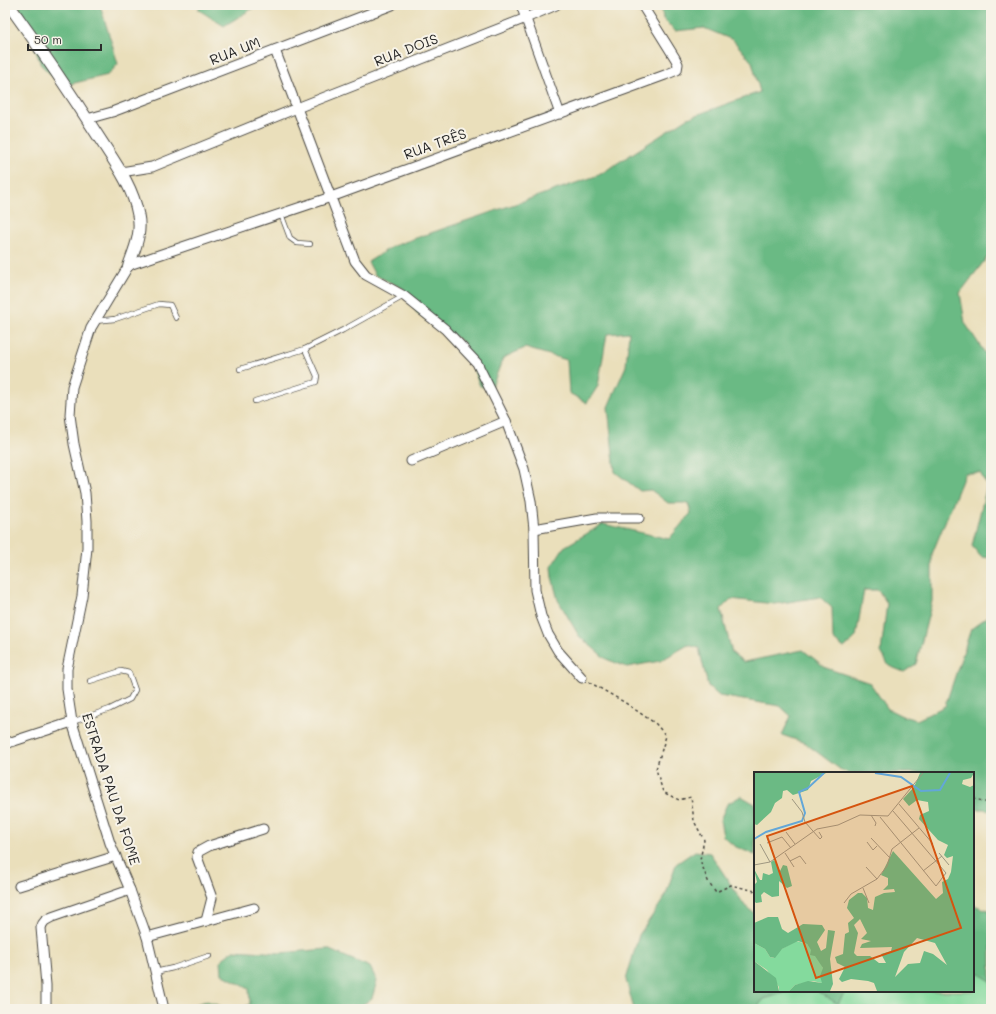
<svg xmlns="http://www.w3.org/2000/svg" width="996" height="1014" font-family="Mali,sans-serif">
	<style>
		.green { fill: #84da9d; stroke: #588264 }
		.forest { fill: #6bba84; stroke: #4b7258 }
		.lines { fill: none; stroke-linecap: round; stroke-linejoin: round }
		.service-casing { stroke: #484641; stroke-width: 6 }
		.minor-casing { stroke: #484641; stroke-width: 11 }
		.tertiary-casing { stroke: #484641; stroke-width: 13 }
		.path { stroke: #484641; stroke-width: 1.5; stroke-dasharray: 3 3; stroke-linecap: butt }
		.service { stroke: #fff; stroke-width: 4.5 }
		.minor { stroke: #fff; stroke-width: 9 }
		.tertiary { stroke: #fff; stroke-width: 11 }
		.labels { text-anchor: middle; stroke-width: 4; stroke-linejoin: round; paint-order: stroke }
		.street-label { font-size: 14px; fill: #2b2b2b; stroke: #f7f3e8 }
		.inset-river { fill: none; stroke: #63a7d8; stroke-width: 2 }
		.inset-road { fill: none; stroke: #9e9781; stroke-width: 1 }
		.view { fill: #d5540f; fill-opacity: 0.15; stroke: #d5540f; stroke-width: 2 }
		.inset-edge { fill: none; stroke: #2b2b2b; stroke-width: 2 }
	</style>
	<rect width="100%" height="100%" fill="#f7f3e8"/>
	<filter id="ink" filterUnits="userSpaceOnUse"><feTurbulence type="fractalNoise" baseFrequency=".025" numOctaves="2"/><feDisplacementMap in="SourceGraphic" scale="8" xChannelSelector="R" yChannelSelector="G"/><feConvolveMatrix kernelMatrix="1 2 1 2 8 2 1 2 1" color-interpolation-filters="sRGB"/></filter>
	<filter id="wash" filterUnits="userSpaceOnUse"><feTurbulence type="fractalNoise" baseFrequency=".012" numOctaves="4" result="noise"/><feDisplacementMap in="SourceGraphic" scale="16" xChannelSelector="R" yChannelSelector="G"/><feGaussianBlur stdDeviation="0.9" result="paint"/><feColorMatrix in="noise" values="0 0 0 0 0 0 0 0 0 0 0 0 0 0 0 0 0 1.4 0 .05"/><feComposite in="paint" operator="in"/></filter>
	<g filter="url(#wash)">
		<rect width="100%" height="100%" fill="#eadfbb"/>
		<polygon class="green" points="973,959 974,959 978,973 991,981 991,1009 755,1009 764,999 790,991 817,991 837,1003 845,991 973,991"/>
		<g class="forest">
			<polygon points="19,5 100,5 118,64 108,75 62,86 41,65"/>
			<polygon points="199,5 258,5 224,26 199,10"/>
			<polygon points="661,5 991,5 991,252 960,293 965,323 991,362 991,558 981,557 972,546 987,485 980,473 965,473 932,554 932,601 916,664 904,672 889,666 881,652 887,603 878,590 864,590 856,637 844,648 833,639 832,608 820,597 775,604 731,599 721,609 732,653 744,662 803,650 826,668 870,683 888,709 902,716 917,720 945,706 971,629 991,614 991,812 986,809 973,809 973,773 849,773 841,770 805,743 782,735 791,716 780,706 719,696 708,686 699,648 688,645 660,661 627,667 606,659 579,636 558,600 552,577 551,567 564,547 603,524 669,539 691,513 688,503 668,503 651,490 640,491 615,472 608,407 626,366 629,332 607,334 598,386 587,403 569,393 567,360 525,348 503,358 491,389 480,386 463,342 417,313 404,289 375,275 368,262 393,246 599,175 688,118 760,92 752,62 733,40 704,28 675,31 663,19"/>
			<polygon points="741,796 755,804 755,855 734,846 723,836 720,820 727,804"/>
			<polygon points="695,851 710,853 745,906 755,914 755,991 790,991 764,999 755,1009 634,1009 626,980 639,935 665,897 676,864"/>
			<polygon points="973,905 991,911 991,981 978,973 974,959 973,959"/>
			<polygon points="327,949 370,967 377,981 372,998 357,1009 240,1009 250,1004 249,989 222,974 221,960 234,950 280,953"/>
			<polygon points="817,991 845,991 838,1004"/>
			<polygon points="207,1001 229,1009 185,1009 192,1005"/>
		</g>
	</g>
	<g filter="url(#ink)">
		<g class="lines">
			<defs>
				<g id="service">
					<polyline points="281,214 290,238 297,243 310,244"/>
					<polyline points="95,321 115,319 159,304 170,305 176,318"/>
					<polyline points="240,369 305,349 343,330 404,296"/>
					<polyline points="255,401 316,382 317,376 305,349"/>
					<polyline points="72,722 110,709 130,699 135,690 129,673 121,671 90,681"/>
					<polyline points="155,972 173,968 209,956"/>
				</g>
				<g id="minor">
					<polyline points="521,5 560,114"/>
					<polyline points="275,50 355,261 366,275 404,296 445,329 477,363 506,421 524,469 531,501 534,529 535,590 541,616 548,634 558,651 582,678"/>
					<polyline points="87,119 112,112 392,5"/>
					<polyline points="121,172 152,167 297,108 526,18 556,5"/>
					<polyline points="411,461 506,421"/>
					<polyline points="534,529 597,518 639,518"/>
					<polyline points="5,744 72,722"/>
					<polyline points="19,886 116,856"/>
					<polyline points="206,921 212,898 197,857 198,852 209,846 263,829"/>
					<polyline points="147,937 254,908"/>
					<path d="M46 1009V985L41 928C43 921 46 920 52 917L130 890"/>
					<polyline points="164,1009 147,937 130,890 110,843 72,722 67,689 67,669 82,596 87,548 87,521 85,493 74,444 70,415 72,387 91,328 129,265 331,197 665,75 677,70 678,64 675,58 642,5"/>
				</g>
				<path id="tertiary" d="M9 5C40 48 70 92 98 136 114 161 133 186 138 215 142 233 135 248 129 265"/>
			</defs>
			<use href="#service" class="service-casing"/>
			<use href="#minor" class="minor-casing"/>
			<use href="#tertiary" class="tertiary-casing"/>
			<g class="path">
				<polyline points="589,682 624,702 656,724 666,736 656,769 663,792 679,800 691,797 694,821 704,840 700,860 708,881 716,892 731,885 755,891"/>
				<polyline points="973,798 991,804"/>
			</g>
			<use href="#service" class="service"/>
			<use href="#minor" class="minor"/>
			<use href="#tertiary" class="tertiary"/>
		</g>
	</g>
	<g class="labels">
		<g class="street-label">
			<text transform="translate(406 50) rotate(-21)" y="5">RUA DOIS</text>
			<text transform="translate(235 51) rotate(-21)" y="5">RUA UM</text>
			<text transform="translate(435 144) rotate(-20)" y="5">RUA TRÊS</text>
			<text transform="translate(111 789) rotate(72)" y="5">ESTRADA PAU DA FOME</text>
		</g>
	</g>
	<g transform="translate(754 772)">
		<rect width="220" height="220" fill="#eadfbb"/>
		<path d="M42 169 53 172 66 189 69 196 68 211 59 209 41 213 35 219H25V215L13 198 0 189V171L11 177 16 185 20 186 26 178Z" fill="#84da9d"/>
		<path d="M0 1H72L57 9 54 18 39 23 33 18 29 19 28 26 21 31 17 40 3 53 0 52ZM166 1H220L217 6 209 8 208 12 216 15 220 13V219H123L120 211 114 209 97 207 88 210 85 207 91 195 83 191 81 185 89 182 91 162 95 160 94 151 100 146 93 136 95 128 104 121H108L113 126 114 136 119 138 121 125 130 121 141 120 140 117 129 118 134 113V106L127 103 139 79 182 127 189 121 188 110 194 107 197 100 199 84 193 86 190 83 194 73 184 68 165 47 166 43 175 39 174 30 163 28 155 34 149 27 160 15ZM106 147 113 161 107 167 117 169 108 172 106 176 138 175 137 179 127 182 132 191H125L116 184H103L100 181 104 161 100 153ZM163 166 181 171 193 193 179 182 170 179 166 191 154 192 141 205 150 180ZM20 88 26 99 29 93 33 94 38 114 33 116 25 109V124L18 125 10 120 7 123 8 130 2 131 0 129V113L3 110 0 97 6 108H8L9 101 15 103 19 101 17 90ZM14 145H24L28 157 34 161 49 152 68 153 71 158 63 170 67 179 72 176 74 158 81 159 76 187 79 212 76 219H35L41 213 54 209 68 211 66 204 69 196 61 184 56 183 57 178 53 172 44 169 28 177 21 186 16 185 11 177 0 171V151ZM0 189 22 206 25 219H0Z" fill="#6bba84" fill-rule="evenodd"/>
		<path class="inset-river" d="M121 1 147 5 167 19 186 18 196 1M0 67 12 60 48 49 51 41 45 20 54 16 70 1"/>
		<path class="inset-road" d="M38 27 48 40 51 50 66 67 68 65 65 60M145 32 179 72M117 43 122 51 121 54M126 45 182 114 192 101 139 39M32 60 41 72M117 66 136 86M113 70 119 78 123 74M13 71 28 65 37 76M6 72 16 90M31 81 40 95M185 81 195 93M36 89 46 84 52 92M0 93 16 90 63 57 84 53 106 43 134 44 169 1M112 95 123 107M169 99 188 84M109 116 115 131M90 131 97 122 123 107 133 94 138 77 165 56"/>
		<path class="view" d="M158 14 207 156 62 206 13 64Z"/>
		<rect width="220" height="220" class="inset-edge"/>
	</g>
	<rect width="996" height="1014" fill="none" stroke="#f7f3e8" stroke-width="20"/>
	<path d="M28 44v6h73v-6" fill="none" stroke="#2b2b2b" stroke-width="2"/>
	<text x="34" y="44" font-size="12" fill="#2b2b2b" stroke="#f7f3e8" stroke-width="3" paint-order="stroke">50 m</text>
</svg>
